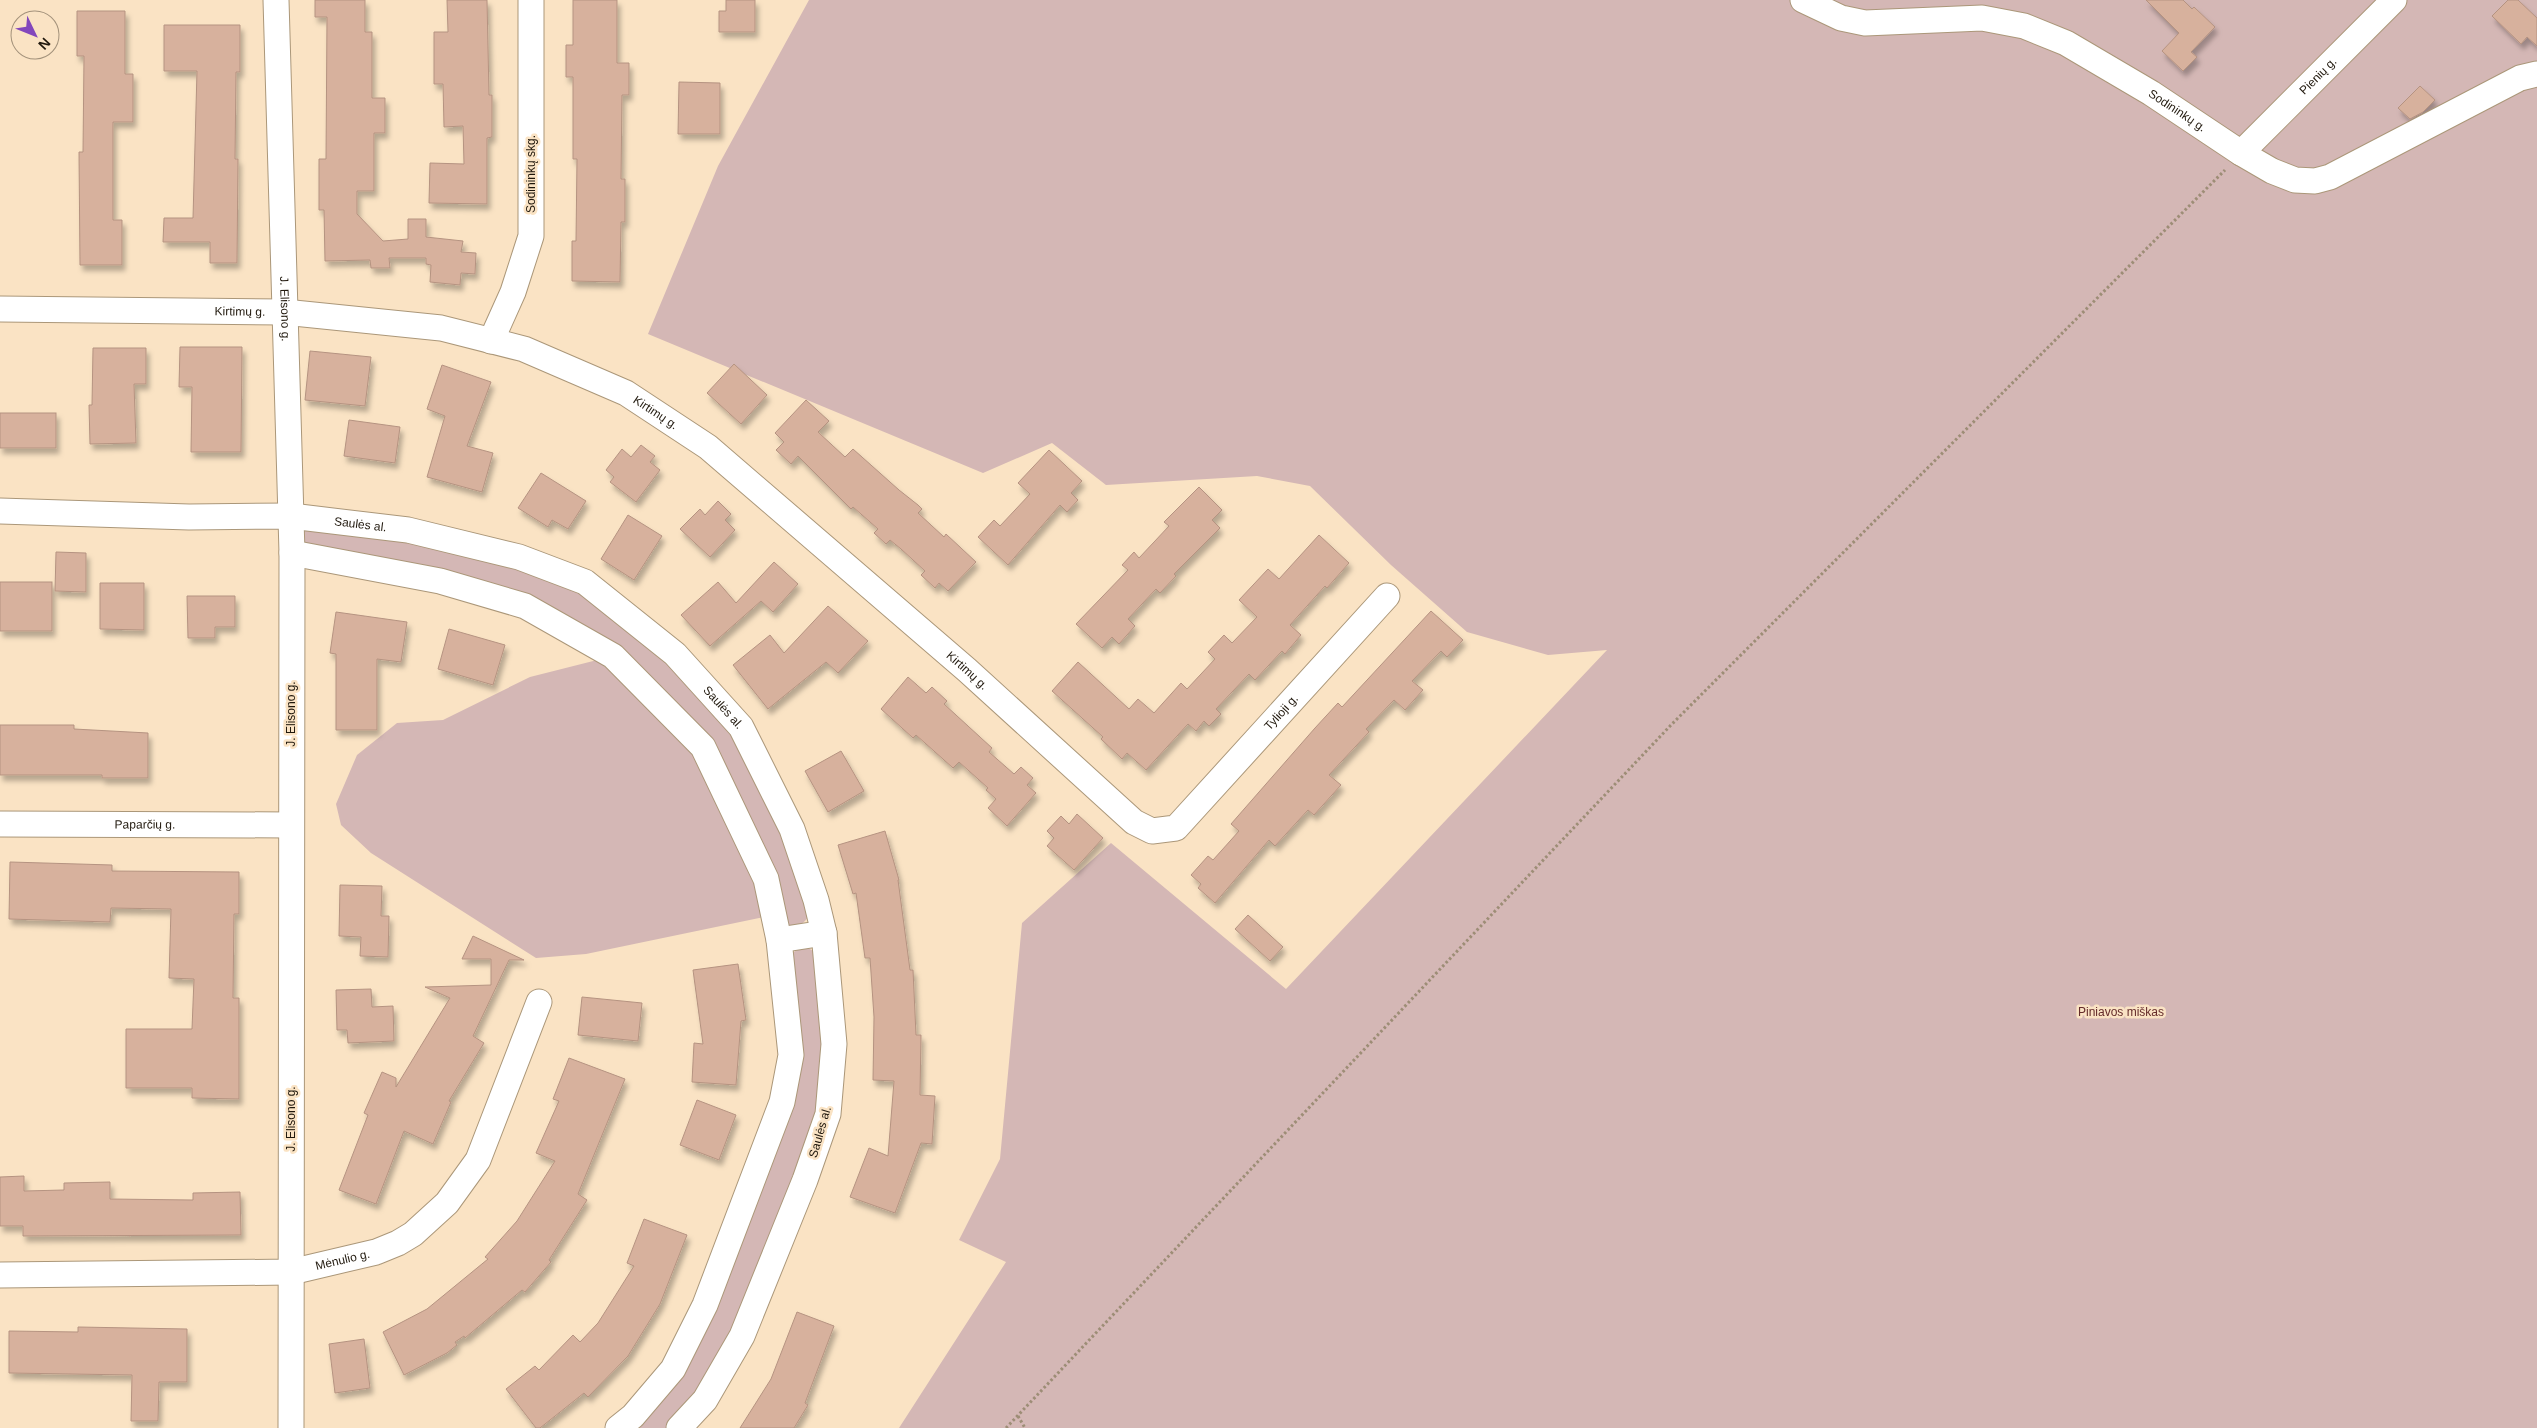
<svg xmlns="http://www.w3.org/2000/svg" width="2537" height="1428" font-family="Arial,sans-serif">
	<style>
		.green { fill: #d4b7b5 }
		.building { fill: #d7b19d; stroke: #b59381; filter: url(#shadow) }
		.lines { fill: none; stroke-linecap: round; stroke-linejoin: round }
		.minor-casing { stroke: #ab9779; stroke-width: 27 }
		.path { stroke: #9d8d76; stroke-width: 3; stroke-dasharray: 2.5 2.5; stroke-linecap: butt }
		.minor { stroke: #fff; stroke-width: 25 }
		.labels { text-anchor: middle; stroke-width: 5; stroke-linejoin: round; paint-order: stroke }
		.street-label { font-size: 12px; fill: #20180d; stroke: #fae3c4 }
		.park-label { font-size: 12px; fill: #652c2b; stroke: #fae3c4 }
	</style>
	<defs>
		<filter id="shadow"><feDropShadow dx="3" dy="5.5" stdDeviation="2.5" flood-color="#0004"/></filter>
	</defs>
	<rect width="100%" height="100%" fill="#fae3c4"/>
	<g class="green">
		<polygon points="809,0 2537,0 2537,1428 899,1428 1006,1262 959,1240 1000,1159 1022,923 1111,843 1286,989 1607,650 1548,655 1467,632 1391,565 1310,486 1257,476 1106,485 1052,443 983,473 648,334 718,166"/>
		<path d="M298 526 471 550 582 592 623 618 732 730 786 831 809 916C801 927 795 928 783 924L706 746 525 601 308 552 296 531Z"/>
		<polygon points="613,656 703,747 773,915 586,954 536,958 371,853 341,825 336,804 357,755 397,723 443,720 530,677"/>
		<polygon points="800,948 810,949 816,953 826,1048 822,1112 735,1330 673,1428 627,1428 639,1419 767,1163 791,954"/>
	</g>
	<g class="building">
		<polygon points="315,0 365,0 365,32 372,32 372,98 385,98 385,133 374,133 374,191 357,191 357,214 383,241 408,239 408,219 426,219 426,237 463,241 461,252 476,253 475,274 461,273 460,285 430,282 431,265 426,264 426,258 389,258 390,268 371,268 370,260 325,261 324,210 319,210 319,159 326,159 327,17 315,17"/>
		<polygon points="447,0 487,0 489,95 492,95 492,137 487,138 487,204 429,203 430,163 464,164 463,126 444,127 443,84 434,84 434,32 448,32"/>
		<polygon points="573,0 617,0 617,63 629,63 629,95 622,95 621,179 625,179 625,222 621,222 620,282 572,281 572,241 576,241 577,159 573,159 573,77 566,77 566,45 573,45"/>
		<polygon points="726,0 755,0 755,32 719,32 719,11 726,11"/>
		<polygon points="2146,0 2183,0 2192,9 2194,7 2215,27 2191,52 2197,57 2183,71 2162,51 2179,33"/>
		<polygon points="2508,0 2518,0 2537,18 2537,46 2527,37 2521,44 2492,16"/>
		<polygon points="77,11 125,11 125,74 133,74 133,122 113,122 113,220 122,220 122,265 80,265 79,152 83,152 84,56 77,56"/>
		<polygon points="164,25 240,25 240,72 236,72 235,159 238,159 237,263 210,263 210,242 163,242 164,218 193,218 197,71 164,71"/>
		<polygon points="679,82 720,83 720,134 678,134"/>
		<polygon points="2420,86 2435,100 2423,112 2410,119 2398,108"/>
		<polygon points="180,347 242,347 241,452 191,452 192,387 179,387"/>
		<polygon points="93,348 146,348 146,384 134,384 136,443 90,444 89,405 92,405"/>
		<polygon points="310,351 371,357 365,406 305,400"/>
		<polygon points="734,364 767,395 741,424 707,393"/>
		<polygon points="442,365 491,382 467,446 493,453 482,492 427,477 445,416 427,409"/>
		<polygon points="806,400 829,421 818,432 845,457 853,449 899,490 918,505 922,509 918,513 944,537 946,534 976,562 948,591 939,583 935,588 921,575 925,571 901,549 890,540 886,544 874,533 878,529 853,507 851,509 798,456 791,464 776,450 784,442 775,433"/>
		<rect x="0" y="413" width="56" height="35"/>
		<polygon points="349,420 400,427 395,463 344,456"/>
		<polygon points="641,445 655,456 650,462 660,470 636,502 610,482 614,477 606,470 622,449 631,457"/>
		<polygon points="1049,450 1082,481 1071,493 1078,500 1067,512 1060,505 1008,565 978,537 994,520 1000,526 1030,494 1018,483"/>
		<polygon points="541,473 586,501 568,529 552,520 548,527 518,508"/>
		<polygon points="1199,487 1222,510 1212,520 1220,528 1174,574 1176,576 1160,593 1156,589 1128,619 1135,626 1119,644 1112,637 1102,648 1076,624 1128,570 1122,565 1134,552 1139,558 1169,526 1164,522"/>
		<polygon points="718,501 731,514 725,520 735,530 710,557 680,529 700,509 705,515"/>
		<polygon points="628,515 662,536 634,580 601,559"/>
		<polygon points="1319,535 1349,563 1327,588 1325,586 1290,625 1301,635 1285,654 1282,651 1255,680 1249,674 1216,709 1221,714 1209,726 1204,721 1196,731 1188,724 1146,770 1127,753 1122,759 1101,739 1103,737 1052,691 1078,662 1129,709 1138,699 1154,713 1181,683 1187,689 1215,659 1208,652 1224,635 1232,643 1257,617 1239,600 1268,569 1279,579"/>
		<polygon points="56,552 86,553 86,592 55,591"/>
		<polygon points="774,562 798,584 773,612 761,601 710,646 681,615 718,582 736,603"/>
		<rect x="0" y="582" width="52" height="49"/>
		<polygon points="100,583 144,583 144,630 100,629"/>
		<polygon points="187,596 235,596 235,627 215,627 215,638 188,638"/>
		<polygon points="828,606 868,641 838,673 826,662 768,709 733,665 770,635 784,653"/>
		<polygon points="1431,611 1463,640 1447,657 1441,651 1412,681 1423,690 1405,710 1394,700 1366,729 1369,732 1329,775 1341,785 1314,815 1308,810 1275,846 1269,840 1215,903 1198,888 1201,884 1191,875 1208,856 1213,860 1239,831 1231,824 1315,728 1338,703 1342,707"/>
		<polygon points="336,612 407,622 401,662 377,659 377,730 336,730 336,654 330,653"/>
		<polygon points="449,629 505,645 493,685 438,669"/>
		<polygon points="908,677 926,693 932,687 947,701 944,704 992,748 989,752 1014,774 1021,767 1033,778 1027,785 1036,793 1007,826 988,808 996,799 986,790 988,788 959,762 953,768 916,735 913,738 881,709"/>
		<polygon points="0,725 74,725 74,729 148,733 148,778 102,778 102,775 0,775"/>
		<polygon points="841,751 864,791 828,812 805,771"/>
		<polygon points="1077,814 1103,838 1074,870 1047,846 1054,838 1047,831 1061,816 1069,824"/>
		<polygon points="885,831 899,880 898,880 910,970 913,970 916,1035 921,1035 920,1095 935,1096 932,1144 921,1143 895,1213 850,1197 869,1148 888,1156 894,1081 873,1080 874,1017 870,958 865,958 856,893 853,894 838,845"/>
		<polygon points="10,862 112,865 112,871 239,872 239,914 234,914 233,998 239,998 239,1099 192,1098 192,1088 126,1088 126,1029 192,1029 194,979 169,978 171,909 111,908 110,922 9,919"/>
		<polygon points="340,885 382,886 381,916 389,916 388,957 360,956 361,937 339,936"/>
		<polygon points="1248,915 1283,947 1270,961 1235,929"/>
		<polygon points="473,936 524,960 509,960 473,1036 484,1043 449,1101 451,1102 433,1144 404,1131 376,1204 339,1190 368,1115 364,1113 382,1072 396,1078 396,1087 450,998 425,987 491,985 491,959 462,959"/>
		<polygon points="738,964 746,1020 741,1021 736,1085 692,1082 694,1043 703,1044 693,970"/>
		<polygon points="371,989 372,1007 393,1006 394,1041 348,1043 347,1030 337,1030 336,990"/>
		<polygon points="582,997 642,1003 638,1041 578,1035"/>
		<polygon points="569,1058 625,1079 578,1194 587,1200 549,1260 551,1262 525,1292 522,1290 465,1338 464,1336 455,1342 457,1345 447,1353 404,1375 383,1332 427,1309 488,1259 485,1257 517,1221 555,1161 536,1153 559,1101 553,1099"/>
		<polygon points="697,1100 736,1115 719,1160 680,1145"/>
		<polygon points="24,1176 24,1191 64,1190 64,1183 110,1182 110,1199 193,1200 193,1193 240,1192 241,1235 23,1236 23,1226 0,1226 0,1177"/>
		<polygon points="644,1219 687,1235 660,1304 628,1356 588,1397 584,1393 540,1428 536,1428 506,1389 535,1366 539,1370 573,1335 580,1342 598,1323 634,1266 627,1263"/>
		<polygon points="797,1312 834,1326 805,1403 808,1405 794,1428 740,1428 771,1379"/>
		<polygon points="78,1327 187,1329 187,1382 159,1382 158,1421 131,1421 132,1375 9,1373 9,1331 78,1332"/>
		<polygon points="364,1339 370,1388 335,1393 329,1344"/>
	</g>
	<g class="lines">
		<defs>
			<g id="minor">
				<path id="s1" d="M276 0 292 553 291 1428"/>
				<path id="s2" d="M1803 0 1841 18 1865 23 1982 18 2024 26 2066 43 2151 93 2241 153 2272 171 2295 180 2315 181 2330 177 2520 78 2537 74"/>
				<path id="s3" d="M2241 153 2394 0"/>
				<path id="s4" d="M0 309 284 312 441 328 524 349 626 393 708 447 967 670 1134 822 1152 831 1176 828 1387 596"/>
				<polyline points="491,341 513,292 531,236 531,0"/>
				<path id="s5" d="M0 511 189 517 291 516 408 530 519 557 585 582 675 654 741 727 792 829 816 900 824 933 834 1044 828 1114 805 1180 742 1336 705 1400 679 1428"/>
				<polyline points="292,553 440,581 525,606 613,656 703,747 766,879 779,940 791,1055 782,1102 705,1305 673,1369 633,1416 618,1428"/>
				<path id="s6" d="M0 824 291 825"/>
				<polyline points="779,940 824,933"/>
				<path id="s7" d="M0 1275 291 1272 376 1252 398 1243 413 1234 447 1203 478 1160 539 1002"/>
			</g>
		</defs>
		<use href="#minor" class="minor-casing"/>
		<g class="path">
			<polyline points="1018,1416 1025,1428"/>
			<polyline points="1006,1428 1671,725 2225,170"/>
		</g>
		<use href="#minor" class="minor"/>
	</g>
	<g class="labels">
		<g class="street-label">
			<text dy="4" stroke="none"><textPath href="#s3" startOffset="109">Pienių g.</textPath></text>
			<text dy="4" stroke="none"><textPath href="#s2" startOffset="402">Sodininkų g.</textPath></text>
			<text transform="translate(531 174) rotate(-90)" y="4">Sodininkų skg.</text>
			<text dy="4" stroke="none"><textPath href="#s1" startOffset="309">J. Elisono g.</textPath></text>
			<text dy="4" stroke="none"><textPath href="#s4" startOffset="240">Kirtimų g.</textPath></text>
			<text dy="4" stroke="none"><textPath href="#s4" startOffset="674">Kirtimų g.</textPath></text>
			<text dy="4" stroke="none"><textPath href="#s5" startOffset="361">Saulės al.</textPath></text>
			<text dy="4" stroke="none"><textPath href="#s4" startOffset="1079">Kirtimų g.</textPath></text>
			<text dy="4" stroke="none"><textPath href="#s5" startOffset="781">Saulės al.</textPath></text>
			<text dy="4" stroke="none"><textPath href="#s4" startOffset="1505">Tylioji g.</textPath></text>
			<text transform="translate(291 714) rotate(-90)" y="4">J. Elisono g.</text>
			<text dy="4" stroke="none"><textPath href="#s6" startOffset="145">Paparčių g.</textPath></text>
			<text transform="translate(291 1119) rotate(-90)" y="4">J. Elisono g.</text>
			<text transform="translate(820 1132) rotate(-74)" y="4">Saulės al.</text>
			<text dy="4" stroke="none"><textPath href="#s7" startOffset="344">Mėnulio g.</textPath></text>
		</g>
		<g class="park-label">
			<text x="2121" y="1016">Piniavos miškas</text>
		</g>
	</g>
	<g transform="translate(35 35) rotate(133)"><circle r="24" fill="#fae3c4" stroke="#a3927b"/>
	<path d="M0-4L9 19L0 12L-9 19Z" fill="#8347bc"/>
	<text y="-8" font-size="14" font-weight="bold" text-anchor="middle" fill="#20180d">N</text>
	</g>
</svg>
